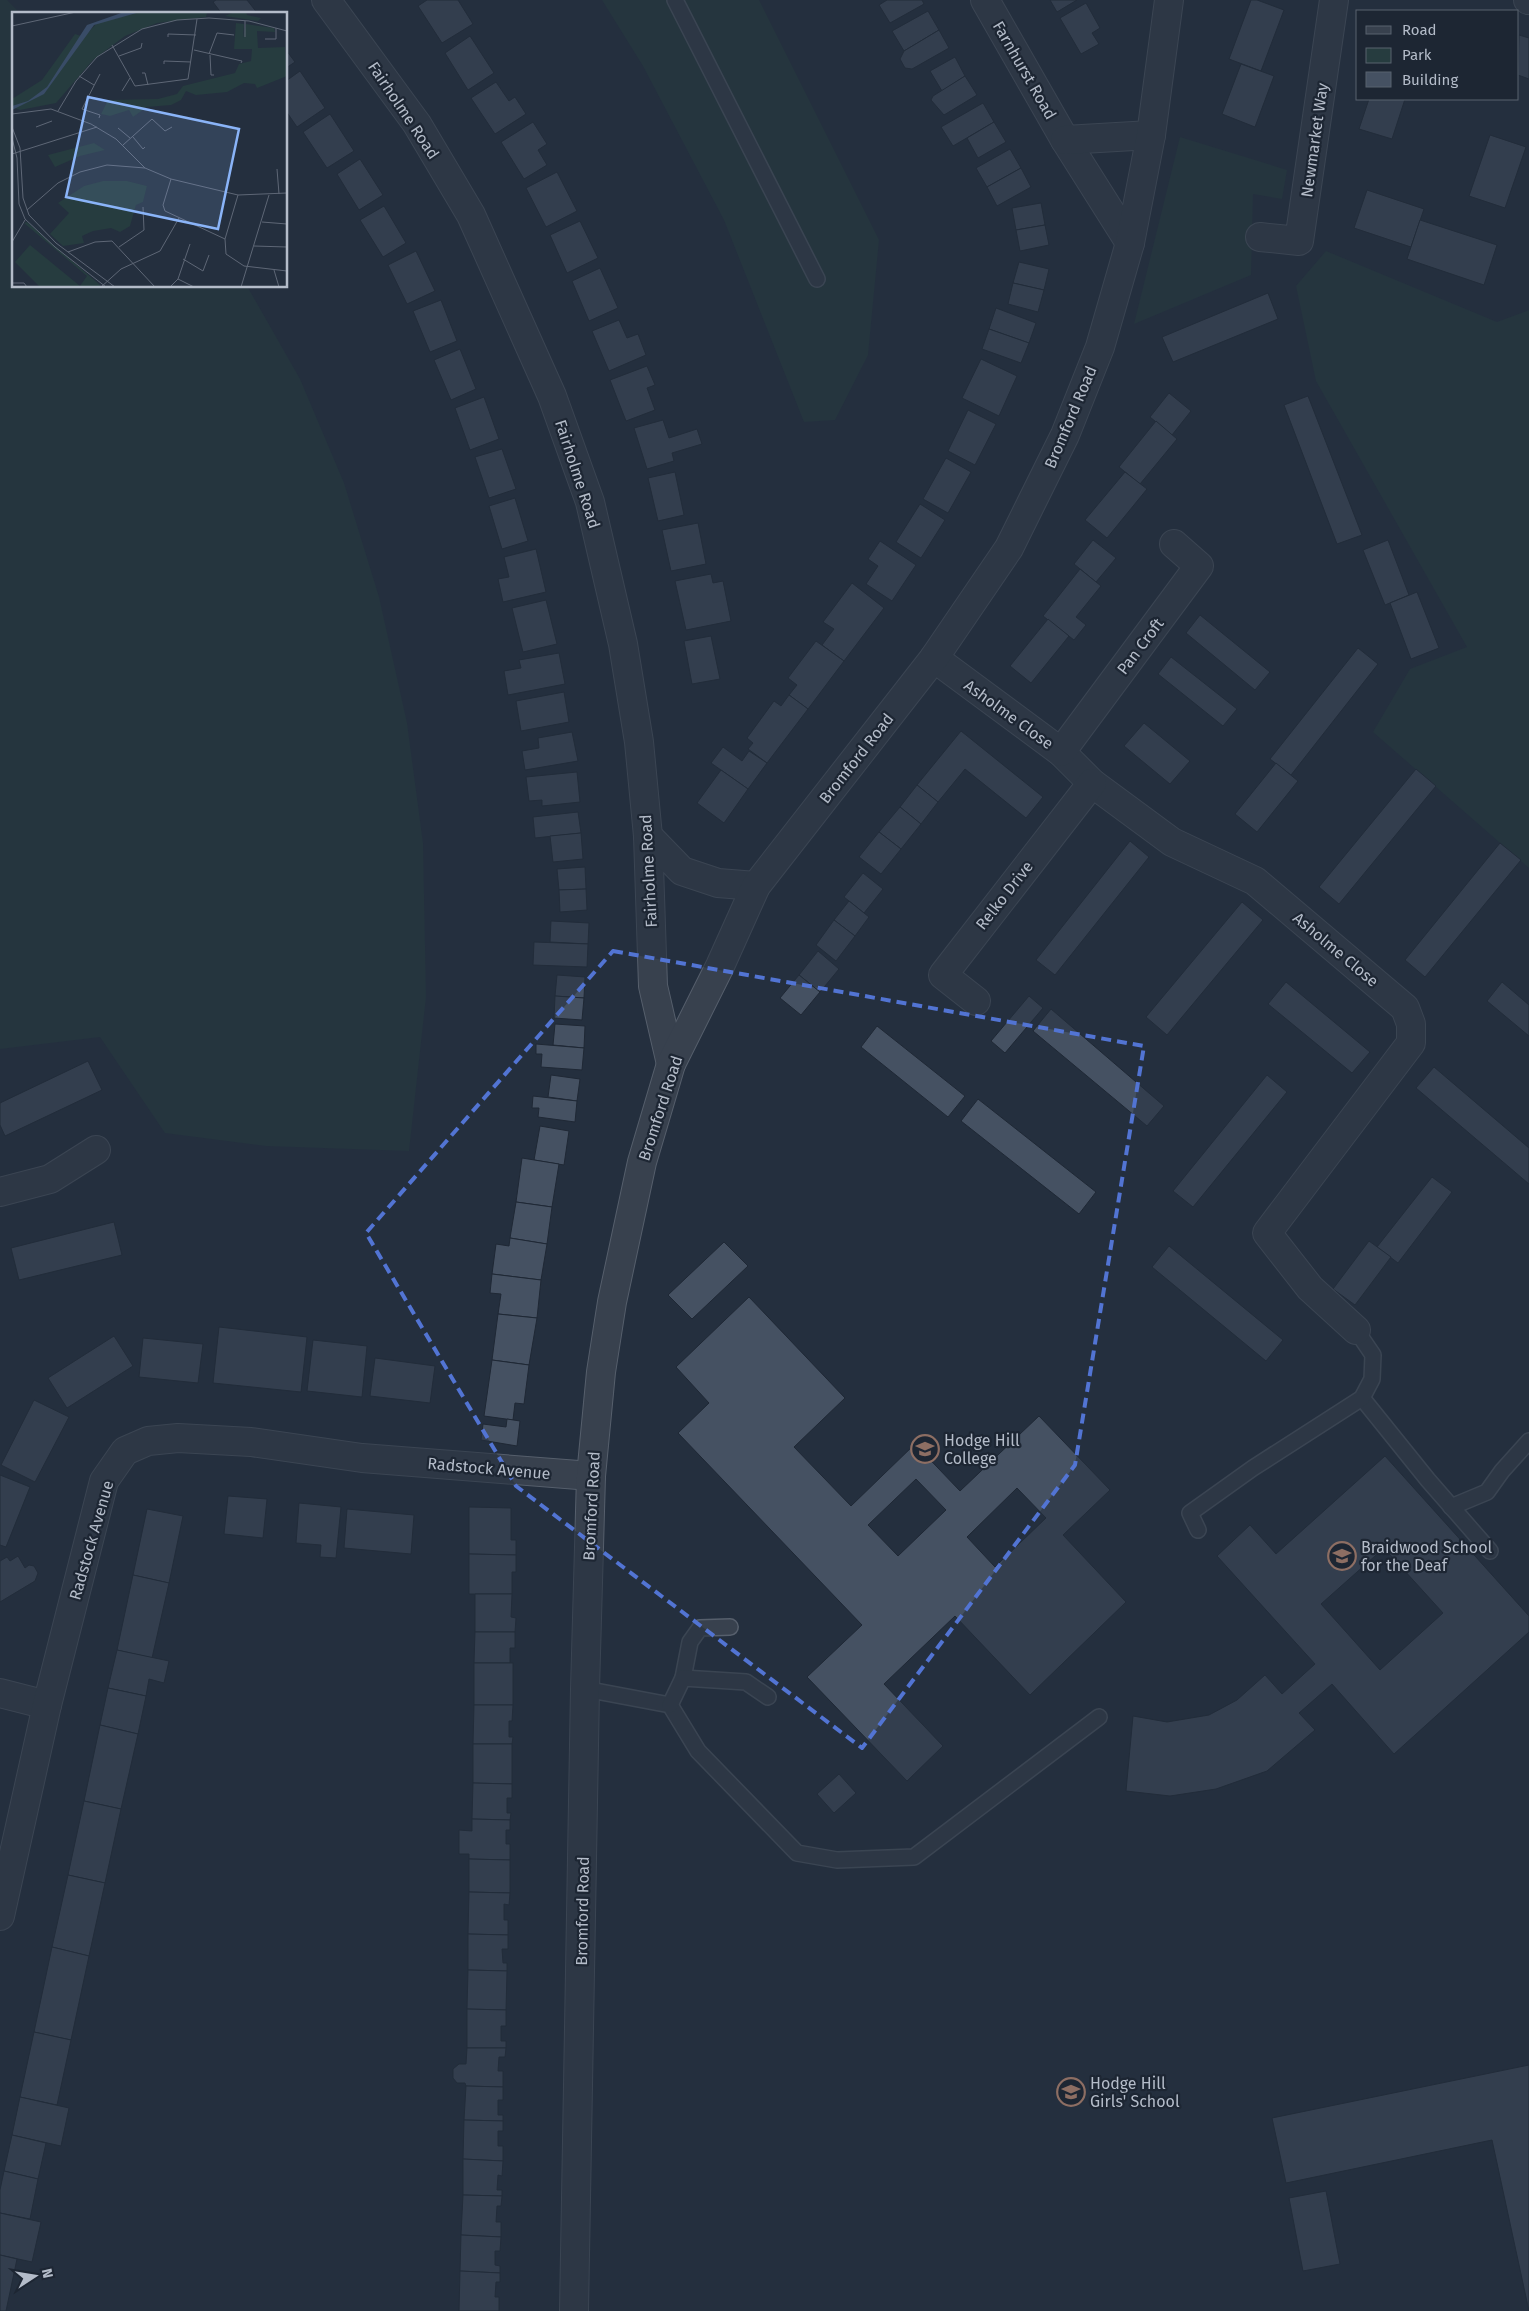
<svg xmlns="http://www.w3.org/2000/svg" width="1529" height="2311" font-family="'Fira Sans',sans-serif">
	<style>
		.green { fill: #263c3f }
		.building { fill: #455162; stroke: #1f2835; fill-rule: evenodd }
		.lines { fill: none; stroke-linecap: round; stroke-linejoin: round }
		.service-casing { stroke: #565f6c; stroke-width: 18 }
		.minor-casing { stroke: #565f6c; stroke-width: 30 }
		.tertiary-casing { stroke: #565f6c; stroke-width: 30 }
		.service { stroke: #38414e; stroke-width: 15 }
		.minor { stroke: #38414e; stroke-width: 28 }
		.tertiary { stroke: #38414e; stroke-width: 28 }
		.marked { fill: none; stroke: #5274d3; stroke-width: 4; stroke-dasharray: 10 6; stroke-linejoin: round }
		.labels { text-anchor: middle; stroke-width: 4.5; stroke-linejoin: round; paint-order: stroke }
		.street-label { font-size: 16px; fill: #b4bcc9; stroke: #1d2633 }
		.poi-label { font-size: 16px; fill: #b4bcc9; stroke: #1d2633; text-anchor: start }
		.inset-road { fill: none; stroke: #5e6776; stroke-width: 1 }
		.view { fill: #8ab4f8; fill-opacity: 0.15; stroke: #8ab4f8; stroke-width: 2.5 }
		.inset-edge { fill: none; stroke: #b4bcc9; stroke-width: 2.5 }
	</style>
	<rect width="100%" height="100%" fill="#242f3e"/>
	<g class="green">
		<polygon points="0,0 7,0 21,14 14,14 14,286 247,286 300,379 344,483 379,597 407,723 423,843 426,997 409,1151 266,1146 165,1133 100,1037 0,1049"/>
		<polygon points="602,0 759,0 879,240 868,355 835,420 804,422 724,220 643,66"/>
		<polygon points="1180,137 1287,170 1282,199 1253,194 1251,275 1134,324"/>
		<polygon points="1326,251 1497,322 1529,310 1529,868 1373,732 1410,669 1467,647 1316,381 1296,286"/>
	</g>
	<g class="building">
		<polygon points="216,0 247,0 258,14 222,14 213,2"/>
		<polygon points="427,0 458,0 473,24 442,43 418,6"/>
		<polygon points="887,0 922,0 924,4 890,23 879,5"/>
		<polygon points="1050,0 1077,0 1057,12"/>
		<polygon points="1251,0 1257,0 1284,10 1261,71 1229,59"/>
		<polygon points="1086,3 1100,28 1092,33 1099,44 1081,54 1060,18"/>
		<polygon points="928,11 939,30 904,51 892,31"/>
		<polygon points="939,30 949,48 912,69 905,68 900,59 904,51"/>
		<polygon points="1519,35 1529,38 1529,79 1518,75"/>
		<polygon points="470,36 494,73 468,90 445,53"/>
		<polygon points="286,50 295,62 286,68"/>
		<polygon points="955,57 965,76 942,91 930,71"/>
		<polygon points="1241,64 1274,76 1255,127 1222,114"/>
		<polygon points="300,71 325,108 297,127 286,111 286,81"/>
		<polygon points="965,76 977,95 944,115 931,100 933,96"/>
		<polygon points="496,82 509,101 515,97 526,114 495,134 471,98"/>
		<polygon points="1369,99 1405,99 1392,139 1359,129"/>
		<polygon points="983,103 994,122 953,146 941,127"/>
		<polygon points="330,114 354,151 327,168 303,132"/>
		<polygon points="533,122 547,144 538,150 547,165 524,179 501,142"/>
		<polygon points="994,122 1006,142 978,158 967,138"/>
		<polygon points="1490,135 1526,147 1505,208 1469,196"/>
		<polygon points="1010,149 1021,168 987,187 976,168"/>
		<polygon points="360,159 383,195 359,210 337,174"/>
		<polygon points="1021,168 1031,187 997,206 987,187"/>
		<polygon points="557,172 577,211 546,227 526,188"/>
		<polygon points="1367,190 1424,209 1411,247 1354,228"/>
		<polygon points="1041,203 1045,225 1016,230 1012,208"/>
		<polygon points="384,206 406,243 383,257 360,220"/>
		<polygon points="1420,220 1497,245 1484,285 1407,259"/>
		<polygon points="580,221 598,258 567,273 550,235"/>
		<polygon points="1045,225 1049,245 1020,251 1016,230"/>
		<polygon points="416,251 435,291 407,304 388,265"/>
		<polygon points="1019,262 1049,269 1044,290 1013,283"/>
		<polygon points="600,268 618,308 589,321 572,281"/>
		<polygon points="1013,283 1044,290 1038,312 1008,304"/>
		<polygon points="1268,293 1278,319 1173,362 1162,337"/>
		<polygon points="441,300 457,341 430,352 413,311"/>
		<polygon points="996,308 1036,323 1029,343 989,329"/>
		<polygon points="619,320 627,338 638,334 646,355 609,371 592,331"/>
		<polygon points="989,329 1029,343 1021,363 982,349"/>
		<polygon points="460,349 476,389 451,400 434,360"/>
		<polygon points="981,359 1017,376 999,416 962,398"/>
		<polygon points="647,366 655,385 647,388 655,410 626,421 610,380"/>
		<polygon points="1169,393 1191,411 1172,435 1150,417"/>
		<polygon points="1308,396 1362,535 1337,544 1284,405"/>
		<polygon points="484,397 499,439 470,450 455,408"/>
		<polygon points="968,410 996,424 975,465 948,451"/>
		<polygon points="663,420 669,438 697,429 702,444 672,453 674,461 647,469 634,428"/>
		<polygon points="1156,421 1177,439 1140,484 1119,467"/>
		<polygon points="502,449 516,489 489,498 475,457"/>
		<polygon points="946,458 971,472 948,513 923,499"/>
		<polygon points="675,472 684,515 658,521 648,478"/>
		<polygon points="1125,472 1147,489 1107,538 1085,520"/>
		<polygon points="515,498 528,541 502,549 489,506"/>
		<polygon points="920,504 945,520 921,558 896,542"/>
		<polygon points="698,523 706,564 671,571 662,530"/>
		<polygon points="1093,540 1116,558 1096,582 1074,564"/>
		<polygon points="1388,540 1409,595 1385,605 1363,550"/>
		<polygon points="880,541 916,565 892,601 866,584 878,566 868,559"/>
		<polygon points="536,549 546,592 503,602 498,579 509,577 504,557"/>
		<polygon points="1080,569 1101,586 1076,617 1086,625 1074,640 1043,616"/>
		<polygon points="711,574 713,583 723,581 731,621 686,630 675,581"/>
		<polygon points="852,583 884,608 844,661 822,645 834,629 823,622"/>
		<polygon points="1417,592 1439,648 1411,659 1390,603"/>
		<polygon points="546,600 557,644 523,652 512,608"/>
		<polygon points="1200,615 1270,672 1255,690 1186,633"/>
		<polygon points="1048,619 1069,636 1031,683 1010,666"/>
		<polygon points="711,636 720,679 692,684 684,641"/>
		<polygon points="816,641 844,661 808,709 789,695 797,685 788,678"/>
		<polygon points="1358,648 1378,664 1291,775 1270,759"/>
		<polygon points="559,653 565,684 508,695 504,671 521,668 519,660"/>
		<polygon points="1171,657 1237,709 1223,726 1158,674"/>
		<polygon points="564,692 569,722 521,731 516,701"/>
		<polygon points="789,695 808,709 767,763 748,749 753,743 747,738 774,701 781,706"/>
		<polygon points="1144,723 1190,761 1170,784 1124,746"/>
		<polygon points="961,731 1043,797 1026,818 965,769 938,802 917,785"/>
		<polygon points="572,732 578,761 525,770 522,751 539,748 538,738"/>
		<polygon points="723,747 742,761 749,751 767,763 748,789 711,763"/>
		<polygon points="1276,763 1298,781 1257,832 1235,814"/>
		<polygon points="1416,769 1436,786 1339,904 1319,887"/>
		<polygon points="721,770 748,789 724,823 697,803"/>
		<polygon points="577,772 580,802 542,806 542,800 529,801 526,777"/>
		<polygon points="917,785 938,802 921,824 900,807"/>
		<polygon points="900,807 921,824 901,849 879,832"/>
		<polygon points="578,812 581,833 535,838 533,817"/>
		<polygon points="879,832 901,849 881,874 859,857"/>
		<polygon points="581,833 583,859 553,862 550,836"/>
		<polygon points="1130,841 1149,857 1055,975 1036,960"/>
		<polygon points="1500,843 1521,860 1425,977 1405,960"/>
		<polygon points="585,867 586,889 559,890 557,869"/>
		<polygon points="863,873 883,889 864,913 844,897"/>
		<polygon points="586,889 587,910 560,912 559,890"/>
		<polygon points="849,901 869,917 855,936 834,920"/>
		<polygon points="1242,902 1263,920 1167,1035 1146,1017"/>
		<polygon points="834,920 855,936 836,961 816,945"/>
		<polygon points="551,921 589,923 588,944 550,942"/>
		<polygon points="534,942 588,944 587,967 533,965"/>
		<polygon points="818,951 839,969 820,992 799,975"/>
		<polygon points="557,975 585,977 584,998 555,996"/>
		<polygon points="799,975 820,992 801,1015 780,998"/>
		<polygon points="1286,982 1370,1052 1352,1073 1268,1004"/>
		<polygon points="1502,982 1529,1005 1529,1036 1487,1001"/>
		<polygon points="555,996 584,998 582,1020 554,1018"/>
		<polygon points="1029,996 1043,1008 1005,1053 991,1041"/>
		<polygon points="1051,1009 1164,1106 1147,1126 1033,1031"/>
		<polygon points="555,1024 585,1026 584,1048 553,1045"/>
		<polygon points="877,1026 965,1096 948,1117 861,1047"/>
		<polygon points="536,1044 584,1048 582,1070 541,1067 542,1054 536,1054"/>
		<polygon points="88,1061 102,1090 5,1136 0,1125 0,1103"/>
		<polygon points="1434,1067 1529,1148 1529,1184 1416,1088"/>
		<polygon points="551,1075 580,1079 577,1101 548,1097"/>
		<polygon points="1267,1075 1287,1092 1193,1207 1173,1191"/>
		<polygon points="533,1096 577,1101 575,1122 538,1117 539,1108 532,1108"/>
		<polygon points="978,1099 1096,1192 1079,1214 961,1121"/>
		<polygon points="540,1126 569,1131 564,1165 534,1160"/>
		<polygon points="522,1158 559,1164 552,1207 516,1202"/>
		<polygon points="1432,1177 1452,1192 1398,1263 1377,1247"/>
		<polygon points="516,1202 552,1207 547,1244 510,1238"/>
		<polygon points="114,1222 122,1255 19,1280 11,1248"/>
		<polygon points="510,1238 547,1244 541,1280 492,1274 496,1244 509,1246"/>
		<polygon points="1369,1241 1391,1257 1355,1305 1333,1289"/>
		<polygon points="724,1242 748,1266 692,1319 668,1295"/>
		<polygon points="1169,1246 1283,1340 1266,1361 1152,1267"/>
		<polygon points="492,1274 541,1280 537,1318 498,1314 501,1294 490,1293"/>
		<path d="M749 1297 845 1398 794 1447 851 1506 915 1444 960 1491 1039 1416 1110 1490 1063 1535 1126 1602 1030 1695 955 1616 884 1684 943 1746 907 1781 807 1677 862 1625 678 1433 709 1403 676 1367ZM916 1479 946 1510 898 1556 868 1525ZM1017 1488 1046 1518 995 1567 967 1537Z"/>
		<polygon points="498,1314 537,1318 529,1365 492,1360"/>
		<polygon points="219,1327 307,1337 301,1392 213,1383"/>
		<polygon points="114,1336 133,1366 67,1408 48,1378"/>
		<polygon points="143,1338 203,1344 198,1383 139,1377"/>
		<polygon points="313,1340 367,1346 362,1397 307,1391"/>
		<polygon points="375,1358 435,1366 430,1403 370,1396"/>
		<polygon points="492,1360 529,1365 524,1404 515,1403 513,1420 484,1416"/>
		<polygon points="34,1400 69,1417 35,1482 1,1465"/>
		<polygon points="507,1419 520,1421 517,1446 481,1440 483,1424 506,1427"/>
		<path d="M1385 1456 1529 1616V1632L1394 1754 1332 1684 1299 1713 1315 1730 1267 1771 1216 1789 1170 1796 1126 1791 1133 1716 1167 1722 1209 1715 1237 1700 1265 1675 1282 1694 1315 1664 1217 1556 1250 1525 1276 1554ZM1384 1548 1443 1613 1380 1670 1321 1604Z"/>
		<polygon points="0,1475 30,1487 6,1547 0,1545"/>
		<polygon points="228,1496 267,1499 263,1538 224,1534"/>
		<polygon points="299,1503 341,1507 336,1558 320,1557 321,1545 296,1543"/>
		<polygon points="469,1507 511,1508 511,1540 516,1540 516,1555 469,1554"/>
		<polygon points="147,1509 183,1516 169,1583 133,1575"/>
		<polygon points="347,1509 414,1515 411,1554 344,1548"/>
		<polygon points="469,1554 516,1555 516,1572 512,1572 512,1594 469,1594"/>
		<polygon points="18,1556 25,1568 29,1565 34,1566 38,1573 35,1581 0,1602 0,1561 7,1557 10,1561"/>
		<polygon points="133,1575 169,1583 152,1658 117,1650"/>
		<polygon points="475,1594 512,1594 511,1617 516,1618 515,1632 475,1632"/>
		<polygon points="475,1632 515,1632 515,1648 510,1648 510,1663 474,1663"/>
		<polygon points="117,1650 169,1661 164,1683 149,1679 146,1696 108,1688"/>
		<rect x="474" y="1663" width="39" height="42"/>
		<polygon points="108,1688 146,1696 138,1734 100,1725"/>
		<polygon points="474,1705 513,1705 512,1721 509,1721 509,1737 513,1737 512,1744 473,1744"/>
		<polygon points="100,1725 138,1734 121,1809 84,1801"/>
		<polygon points="473,1744 512,1744 512,1784 473,1783"/>
		<polygon points="839,1774 856,1793 834,1813 817,1794"/>
		<polygon points="473,1783 512,1784 512,1798 507,1798 507,1813 511,1813 510,1820 472,1819"/>
		<polygon points="84,1801 121,1809 105,1883 68,1875"/>
		<polygon points="472,1819 510,1820 510,1830 506,1830 506,1844 510,1844 510,1860 469,1859 469,1854 459,1854 459,1830 472,1831"/>
		<polygon points="469,1859 510,1860 510,1893 469,1892"/>
		<polygon points="68,1875 105,1883 89,1956 52,1947"/>
		<polygon points="469,1892 510,1893 509,1905 504,1904 504,1920 508,1920 508,1935 468,1934"/>
		<polygon points="468,1934 508,1935 508,1949 502,1949 503,1963 507,1963 507,1971 468,1970"/>
		<polygon points="52,1947 89,1956 71,2040 34,2032"/>
		<polygon points="468,1970 507,1971 506,2010 467,2009"/>
		<polygon points="467,2009 506,2010 506,2026 501,2026 501,2041 506,2041 506,2048 467,2048"/>
		<polygon points="34,2032 71,2040 57,2105 20,2097"/>
		<polygon points="467,2048 506,2048 505,2057 499,2057 498,2071 503,2071 503,2087 466,2086 465,2083 457,2083 453,2078 453,2069 459,2064 466,2064"/>
		<polygon points="1529,2065 1529,2311 1492,2140 1286,2183 1272,2118"/>
		<polygon points="466,2086 503,2087 503,2100 498,2100 498,2115 503,2115 503,2121 464,2120"/>
		<polygon points="20,2097 69,2108 61,2146 12,2135"/>
		<polygon points="464,2120 503,2121 503,2131 498,2131 498,2146 503,2146 503,2161 463,2159"/>
		<polygon points="12,2135 46,2143 38,2179 4,2171"/>
		<polygon points="463,2159 503,2161 502,2176 498,2175 497,2190 502,2190 502,2196 463,2195"/>
		<polygon points="4,2171 38,2179 30,2219 0,2213 0,2190"/>
		<polygon points="1326,2191 1340,2264 1303,2271 1289,2198"/>
		<polygon points="463,2195 502,2196 501,2206 497,2206 496,2222 501,2222 501,2237 461,2235"/>
		<polygon points="0,2213 41,2222 32,2262 0,2255"/>
		<polygon points="461,2235 501,2237 500,2251 495,2251 495,2265 500,2266 500,2273 460,2271"/>
		<polygon points="0,2255 17,2259 6,2311 0,2311"/>
		<polygon points="460,2271 500,2273 500,2282 496,2282 495,2297 499,2297 499,2311 459,2311"/>
	</g>
	<g class="lines">
		<defs>
			<g id="service">
				<polyline points="675,0 817,279"/>
				<polyline points="1362,1398 1428,1480 1490,1551"/>
				<polyline points="1451,1507 1487,1492 1502,1471 1529,1441"/>
				<polyline points="1198,1530 1190,1513 1253,1468 1362,1398 1372,1379 1373,1355 1356,1330"/>
				<polyline points="683,1678 690,1642 700,1628 730,1627"/>
				<polyline points="585,1689 670,1705 698,1751 797,1853 837,1860 914,1857 1099,1717"/>
				<polyline points="670,1705 683,1678 746,1682 768,1697"/>
			</g>
			<g id="minor">
				<polyline points="326,0 417,124 471,215 552,396 590,502 623,644 639,742 648,836 653,986 671,1064"/>
				<polyline points="985,0 1065,140 1130,243"/>
				<polyline points="1528,0 1529,0"/>
				<polyline points="1065,140 1151,135"/>
				<polyline points="1260,237 1299,241 1334,0"/>
				<polyline points="934,658 1061,752 1092,783 1172,842 1255,881 1405,1008 1411,1024 1411,1043 1267,1233 1310,1288 1356,1330"/>
				<polyline points="1061,752 1199,566 1174,544"/>
				<polyline points="648,836 682,871 718,883 756,886"/>
				<polyline points="976,1001 943,975 1092,783"/>
				<polyline points="0,1192 50,1179 96,1150"/>
				<polyline points="0,1693 47,1705"/>
				<polyline points="0,1916 47,1705 104,1481 125,1451 148,1441 178,1438 251,1442 362,1458 591,1476"/>
			</g>
			<polyline id="tertiary" points="574,2311 585,1689 591,1476 601,1372 612,1302 642,1162 671,1064 720,966 756,886 934,658 1009,548 1065,435 1100,347 1130,243 1151,135 1169,0"/>
		</defs>
		<use href="#service" class="service-casing"/>
		<use href="#minor" class="minor-casing"/>
		<use href="#tertiary" class="tertiary-casing"/>
		<use href="#service" class="service"/>
		<use href="#minor" class="minor"/>
		<use href="#tertiary" class="tertiary"/>
	</g>
	<path d="M0 0H1529V2311H0ZM613 951 1144 1046 1075 1465 862 1748 516 1486 366 1233Z" fill="#242f3e" fill-opacity=".55" fill-rule="evenodd"/>
	<path class="marked" d="M613 951 1144 1046 1075 1465 862 1748 516 1486 366 1233Z"/>
	<defs>
		<symbol id="school-ring" viewBox="-11 -11 22 22"><circle r="9.5" fill="#1d2633" stroke="#8d6e63" stroke-width="1.5"/><path d="M0-5L7-2L0 1L-7-2ZM-4 1L0 2.5L4 1V4Q0 6-4 4Z" fill="#8d6e63"/></symbol>
	</defs>
	<g fill-rule="evenodd">
		<use href="#school-ring" x="909" y="1433" width="32" height="32"/>
		<use href="#school-ring" x="1326" y="1540" width="32" height="32"/>
		<use href="#school-ring" x="1055" y="2076" width="32" height="32"/>
	</g>
	<g class="labels">
		<g class="street-label">
			<text transform="translate(1025 70) rotate(60)" y="6">Farnhurst Road</text>
			<text transform="translate(404 110) rotate(56)" y="6">Fairholme Road</text>
			<text transform="translate(1314 140) rotate(-82)" y="6">Newmarket Way</text>
			<text transform="translate(1070 417) rotate(-67)" y="6">Bromford Road</text>
			<text transform="translate(578 474) rotate(72)" y="6">Fairholme Road</text>
			<text transform="translate(1140 646) rotate(-53)" y="6">Pan Croft</text>
			<text transform="translate(1009 714) rotate(36)" y="6">Asholme Close</text>
			<text transform="translate(856 758) rotate(-52)" y="6">Bromford Road</text>
			<text transform="translate(648 871) rotate(-93)" y="6">Fairholme Road</text>
			<text transform="translate(1004 895) rotate(-52)" y="6">Relko Drive</text>
			<text transform="translate(1336 949) rotate(40)" y="6">Asholme Close</text>
			<text transform="translate(660 1108) rotate(-72)" y="6">Bromford Road</text>
			<text transform="translate(489 1468) rotate(5)" y="6">Radstock Avenue</text>
			<text transform="translate(591 1506) rotate(-87)" y="6">Bromford Road</text>
			<text transform="translate(91 1540) rotate(-74)" y="6">Radstock Avenue</text>
			<text transform="translate(582 1911) rotate(-89)" y="6">Bromford Road</text>
		</g>
		<g class="poi-label">
			<text x="944" y="1446">Hodge Hill<tspan x="944" dy="18">College</tspan></text>
			<text x="1361" y="1553">Braidwood School<tspan x="1361" dy="18">for the Deaf</tspan></text>
			<text x="1090" y="2089">Hodge Hill<tspan x="1090" dy="18">Girls' School</tspan></text>
		</g>
	</g>
	<g transform="translate(12 12)">
		<rect width="275" height="275" fill="#242f3e"/>
		<path d="M128 0H195L194 5 145 11 113 24 81 48 44 91 8 98 0 95V87L30 68 63 22 72 25 85 11ZM222 0H234L235 3 249 6 246 9 213 4ZM224 11 232 12 231 26 234 12 262 16 263 20 245 19 246 36 273 35 275 64 245 76 243 72 232 71 215 80 184 83 174 79 169 88 159 93 135 95 121 105 117 98 98 104 89 102 96 88 146 87 165 82 171 74 223 61 227 52 239 49 240 37H222ZM82 131 93 138 68 144 43 155 36 143ZM91 169H115L135 174 131 190 124 193 118 214 108 220 99 216 81 219 70 224 72 231 51 234 38 222 57 201 46 191 72 174ZM15 210 88 273 87 275H28L3 250 18 233 68 274 75 264 12 211Z" fill="#263c3f"/>
		<path d="M112 0H128L82 13 32 82 0 98V94L16 89 35 75 75 13Z" fill="#394c67"/>
		<path class="inset-road" d="M0 14 64 0M156 25V22L184 23M233 25V9M253 27H264V16M100 33 123 74 176 67 185 7M182 38 230 49 229 51M197 42 205 21 222 23M198 43 199 63H202M107 44 129 36 130 31M152 52V49L179 50M130 61H133L136 73M67 64 82 73M110 79 118 66M46 99 64 69 85 45 130 17 165 8 197 6 237 9 275 19M0 102 39 97 79 112 104 127 133 156 159 167 226 183 275 181M87 106 88 103 70 97 88 62M0 115 8 136 11 186 17 203 44 231 103 275M24 115 40 109M106 116 118 126M121 125 131 137 133 135M0 126 5 146 7 192 13 207 43 235 94 275M111 133 140 107 153 119 160 115M0 142 85 115M265 157 267 182M159 167 151 193 153 199 213 227M226 183 213 227 214 242 232 254 275 259M15 198 46 171 68 160 95 153 133 156M250 210 275 212M0 230 13 208M242 234 275 235M107 235 132 218 131 195M56 240 83 230 100 229 143 275M171 247 191 259 197 243M262 258 267 275M166 267 182 275M0 271H12L15 275M89 275 109 257 148 239 167 206M158 275 166 267 178 232M229 275 257 183"/>
		<path class="view" d="M76 85 227 117 206 217 54 185Z"/>
		<rect width="275" height="275" class="inset-edge"/>
	</g>
	<rect x="1356" y="10" width="162" height="90" fill="#1d2633" stroke="#59626f"/>
	<rect x="1366" y="26" width="25" height="8" fill="#38414e" stroke="#59626f"/>
	<text x="1402" y="35" font-size="15" fill="#b4bcc9">Road</text>
	<rect x="1366" y="48" width="25" height="15" fill="#263c3f" stroke="#59626f"/>
	<text x="1402" y="60" font-size="15" fill="#b4bcc9">Park</text>
	<rect x="1366" y="72" width="25" height="15" fill="#455162" stroke="#59626f"/>
	<text x="1402" y="85" font-size="15" fill="#b4bcc9">Building</text>
	<g transform="translate(35 2276) rotate(78)" stroke="#1d2633" stroke-width="4" paint-order="stroke">
	<path d="M0-4L9 19L0 12L-9 19Z" fill="#b4bcc9"/>
	<text y="-8" font-size="14" font-weight="bold" text-anchor="middle" fill="#b4bcc9">N</text>
	</g>
</svg>
